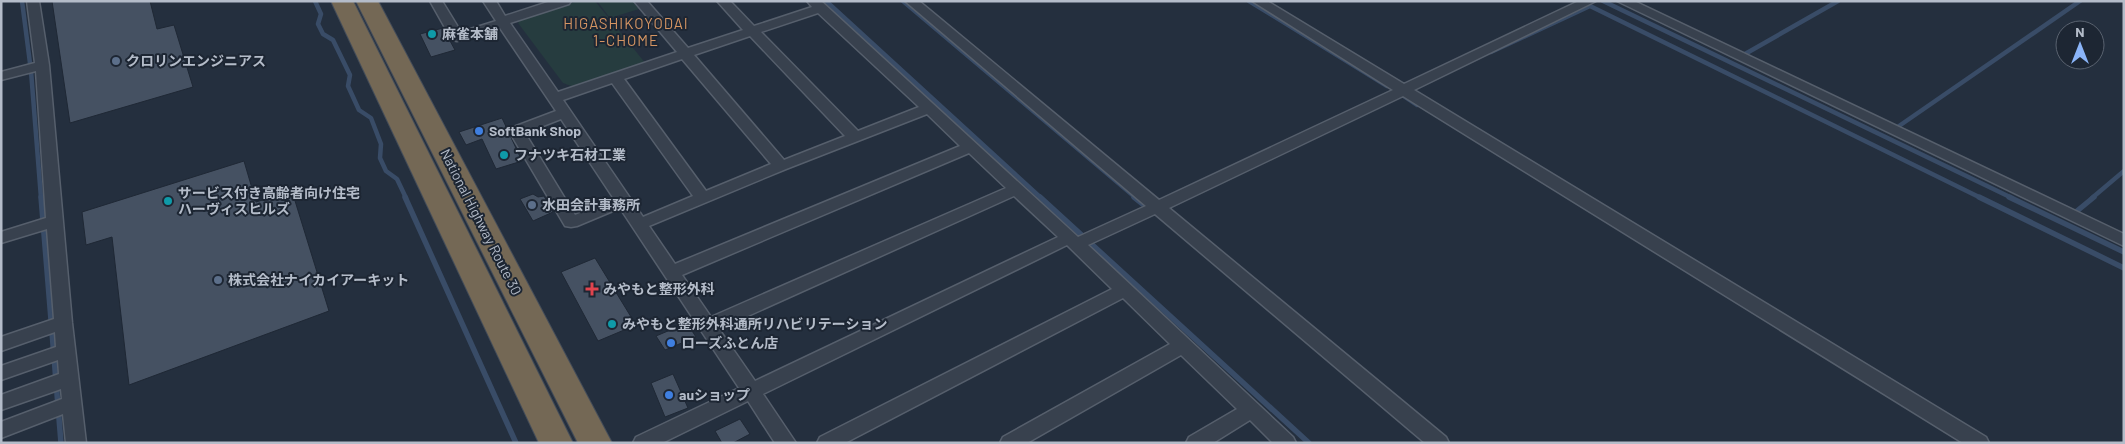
<svg xmlns="http://www.w3.org/2000/svg" width="2125" height="444" font-family="Barlow,'Noto Sans JP',sans-serif">
	<style>
		.green { fill: #263c3f }
		.lines { fill: none; stroke-linecap: round; stroke-linejoin: round }
		.stream-far1 { stroke: #394c67; stroke-width: 4.5 }
		.stream { stroke: #394c67; stroke-width: 5.5 }
		.building { fill: #455162; stroke: #1f2835 }
		.street-casing { stroke: #565f6c; stroke-width: 3 }
		.highway-casing { stroke: #434c59; stroke-width: 2 }
		.street { fill: #38414e; fill-rule: evenodd }
		.highway { fill: #746855; fill-rule: evenodd }
		.culture-dot { fill: #0f9aa8; stroke: #1d2633; stroke-width: 2 }
		.service-dot { fill: #5c6f8a; stroke: #1d2633; stroke-width: 2 }
		.shop-dot { fill: #3f7fe0; stroke: #1d2633; stroke-width: 2 }
		.health-dot { fill: #e0444e; stroke: #1d2633; stroke-width: 2 }
		.labels { text-anchor: middle; stroke-width: 4; stroke-linejoin: round; paint-order: stroke }
		.poi-label { font-size: 14px; font-weight: bold; fill: #b4bcc9; stroke: #1d2633; text-anchor: start }
		.street-label { font-size: 14px; fill: #b4bcc9; stroke: #1d2633 }
		.neighbourhood-label { font-size: 15px; letter-spacing: 1px; fill: #d59563; stroke: #1d2633 }
	</style>
	<rect width="100%" height="100%" fill="#242f3e"/>
	<g class="green">
		<polygon points="578,1 595,1 646,64 574,87 563,83 518,23 523,17"/>
		<polygon points="597,1 633,1 639,9 610,18"/>
	</g>
	<g class="lines">
		<g class="stream-far1">
			<polyline points="22,1 31,71 41,198"/>
			<polyline points="315,1 321,14 318,24 323,34 333,40 350,75 348,86 359,110 371,118 381,144 380,158 386,171 397,179 406,198"/>
			<polyline points="826,1 1041,198"/>
			<polyline points="903,1 1136,198"/>
			<polyline points="1249,1 1387,86"/>
			<polyline points="1603,1 2012,198"/>
			<polyline points="1491,52 1590,6 1981,198"/>
			<polyline points="1745,54 1838,1"/>
			<polyline points="1399,93 1417,105"/>
			<polyline points="1899,126 2080,1"/>
			<polyline points="2092,198 2124,171"/>
		</g>
		<g class="stream">
			<polyline points="41,197 61,443"/>
			<polyline points="405,197 516,443"/>
			<polyline points="1040,197 1309,443"/>
			<polyline points="1134,197 1149,209"/>
			<polyline points="1979,197 2124,268"/>
			<polyline points="2009,197 2124,252"/>
			<polyline points="2077,211 2094,197"/>
		</g>
	</g>
	<g class="building">
		<polygon points="52,1 150,1 157,29 174,25 193,87 70,123"/>
		<polygon points="443,28 455,50 431,57 420,34"/>
		<polygon points="502,118 522,161 496,169 482,139 466,145 459,132"/>
		<polygon points="244,161 256,202 292,191 329,311 129,385 112,237 86,245 82,212"/>
		<polygon points="533,194 538,197 544,196 553,212 533,221 520,199"/>
		<polygon points="595,258 636,325 598,341 561,272"/>
		<polygon points="687,323 696,337 665,350 656,336"/>
		<polygon points="673,374 688,408 665,417 651,383"/>
		<polygon points="740,419 750,434 733,443 722,443 715,431"/>
	</g>
	<g class="lines">
		<defs>
			<g id="street">
				<polygon points="27,1 39,1 49,65 72,323 86,443 66,443 63,414 1,438 1,422 62,399 61,389 1,410 1,395 59,374 58,360 1,380 1,366 56,347 55,332 1,351 1,337 54,319 47,229 1,243 1,232 46,218 36,71 1,80 1,72 35,63"/>
				<path d="M430 1H442L461 32 496 21 483 1H496L505 16 551 1H571L569 4 510 23 558 92 677 52 634 1H647L688 48 743 30 717 1H730L754 26 812 7 807 1H821L1078 237 1146 206 905 1H919L1159 200 1393 90 1252 1H1267L1404 84 1579 1H1596L1414 90 1986 437 1989 443H1963L1403 96 1169 208 1446 437 1449 443H1425L1155 214 1088 245 1293 437 1296 443H1273L1250 420 1213 443H1186L1189 437 1237 409 1181 355 1027 443H1000L1003 437 1170 344 1123 298 845 443H817L820 437 1112 289 1067 245 763 394 796 443H775L748 401 662 443H633L636 437 739 388 620 208 577 226 571 227 565 226 509 131 511 128 556 111 500 28 457 41 452 40ZM818 13 919 107 858 131 761 32ZM750 36 845 136 784 160 694 55ZM682 59 771 164 706 191 624 79ZM612 83 693 196 643 217 563 100ZM927 114 960 146 675 264 649 226 786 169ZM561 119 614 199 575 215 525 133ZM969 153 1006 188 711 317 682 275ZM1014 196 1058 237 755 381 719 329Z"/>
				<polygon points="1617,1 1634,1 2124,234 2124,246"/>
			</g>
			<g id="highway">
				<polygon points="331,1 353,1 573,443 539,443"/>
				<polygon points="356,1 378,1 612,443 578,443"/>
			</g>
		</defs>
		<use href="#street" class="street-casing"/>
		<use href="#highway" class="highway-casing"/>
		<use href="#street" class="street"/>
		<use href="#highway" class="highway"/>
	</g>
	<g class="culture-dot">
		<circle cx="432" cy="34" r="5"/>
		<circle cx="504" cy="155" r="5"/>
		<circle cx="168" cy="201" r="5"/>
		<circle cx="612" cy="324" r="5"/>
	</g>
	<g class="service-dot">
		<circle cx="116" cy="61" r="5"/>
		<circle cx="532" cy="205" r="5"/>
		<circle cx="218" cy="280" r="5"/>
	</g>
	<g class="shop-dot">
		<circle cx="479" cy="131" r="5"/>
		<circle cx="671" cy="343" r="5"/>
		<circle cx="669" cy="395" r="5"/>
	</g>
	<path class="health-dot" d="M589.5 281.5h5v5h5v5h-5v5h-5v-5h-5v-5h5z"/>
	<g class="labels">
		<g class="poi-label">
			<text x="442" y="39">麻雀本舗</text>
			<text x="126" y="66">クロリンエンジニアス</text>
			<text x="489" y="136">SoftBank Shop</text>
			<text x="514" y="160">フナツキ石材工業</text>
			<text x="178" y="198">サービス付き高齢者向け住宅<tspan x="178" dy="16">ハーヴィスヒルズ</tspan></text>
			<text x="542" y="210">水田会計事務所</text>
			<text x="228" y="285">株式会社ナイカイアーキット</text>
			<text x="603" y="294">みやもと整形外科</text>
			<text x="622" y="329">みやもと整形外科通所リハビリテーション</text>
			<text x="681" y="348">ローズふとん店</text>
			<text x="679" y="400">auショップ</text>
		</g>
		<g class="street-label">
			<text transform="translate(481 222) rotate(63)" y="5">National Highway Route 30</text>
		</g>
		<g class="neighbourhood-label">
			<text x="626" y="29">HIGASHIKOYODAI<tspan x="626" dy="17">1-CHOME</tspan></text>
		</g>
	</g>
	<rect width="2125" height="444" fill="none" stroke="#b4bcc9" stroke-width="5"/>
	<g transform="translate(2080 45)"><circle r="24" fill="#1d2633" stroke="#59626f"/>
	<path d="M0-4L9 19L0 12L-9 19Z" fill="#8ab4f8"/>
	<text y="-8" font-size="14" font-weight="bold" text-anchor="middle" fill="#b4bcc9">N</text>
	</g>
</svg>
